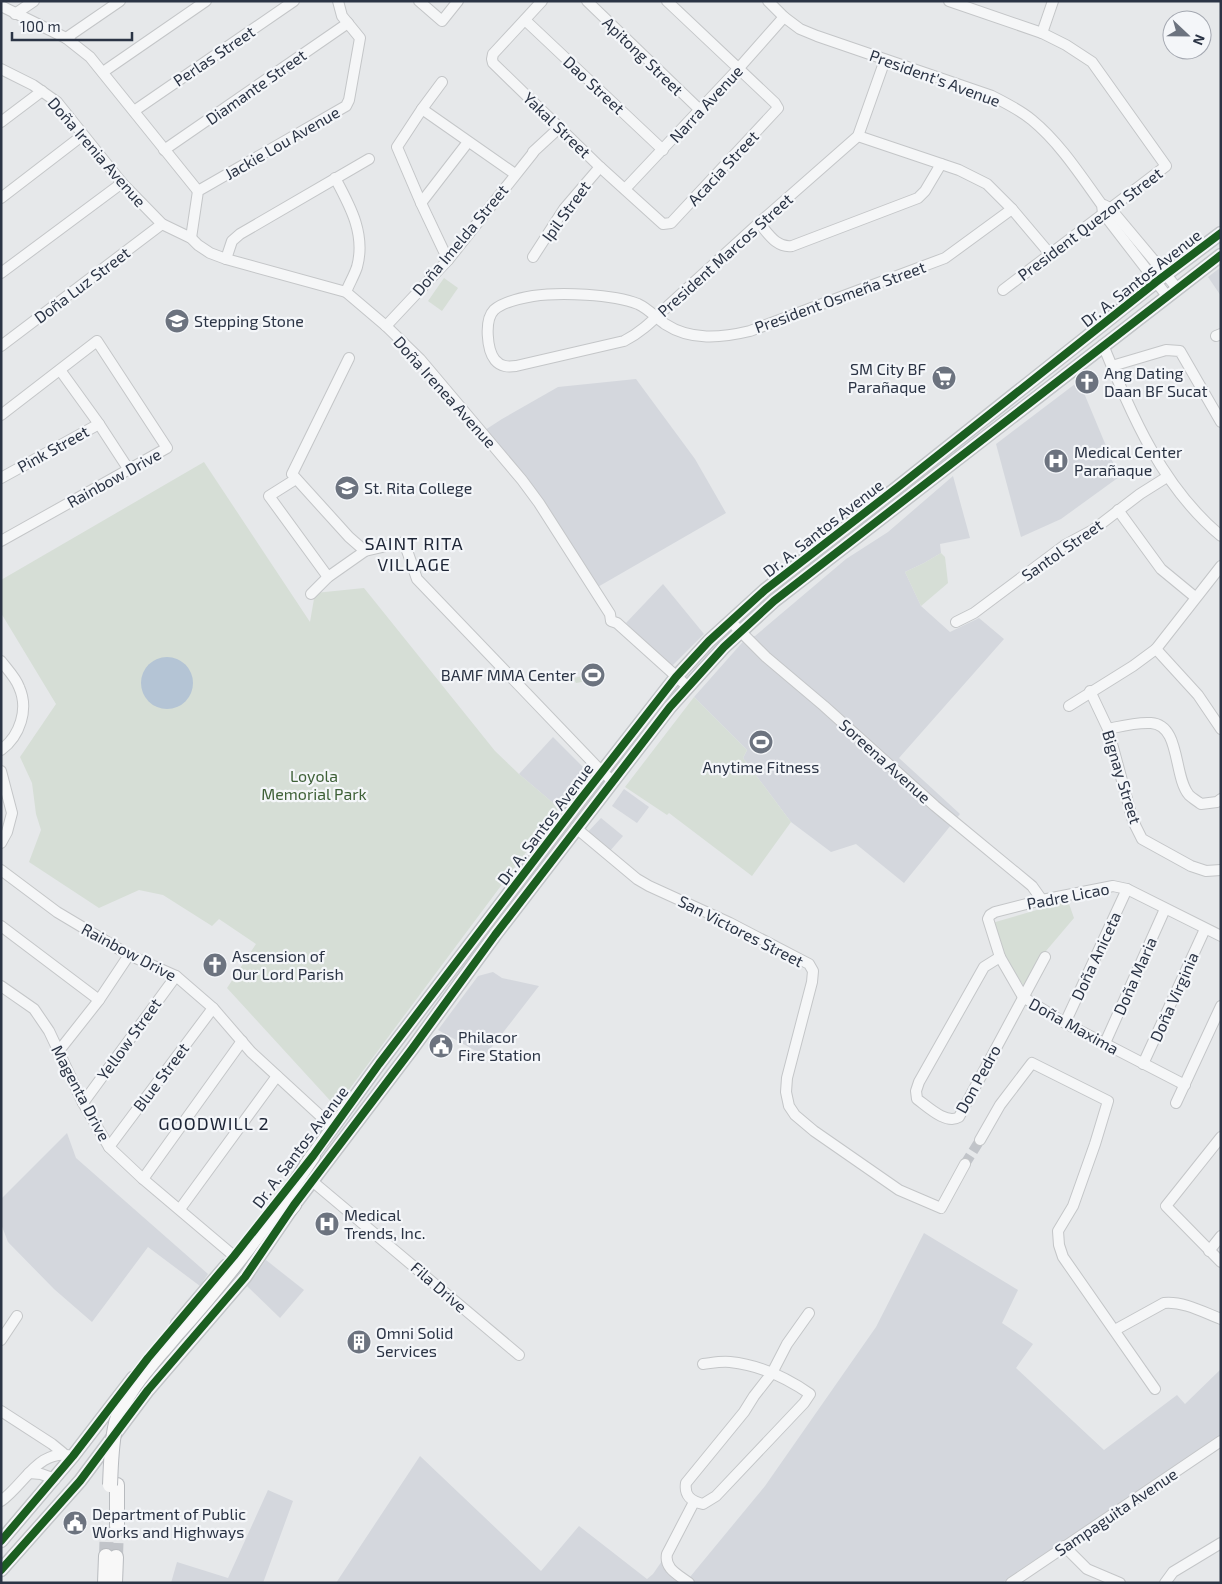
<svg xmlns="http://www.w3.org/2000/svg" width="1222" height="1584" font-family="'Exo 2',sans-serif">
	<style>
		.built { fill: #d4d7dd }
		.green { fill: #d6ded6 }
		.water { fill: #b4c4d5 }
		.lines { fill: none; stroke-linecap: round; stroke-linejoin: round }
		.minor-tunnel { stroke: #c1c4c9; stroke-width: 10; stroke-dasharray: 10 5; stroke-linecap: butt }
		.highway-tunnel { stroke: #c1c4c9; stroke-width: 14; stroke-dasharray: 14 7; stroke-linecap: butt }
		.minor-casing { stroke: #c4c6c8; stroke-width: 12 }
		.major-casing { stroke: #c2c5c8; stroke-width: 15 }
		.highway-casing { stroke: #b8bbbf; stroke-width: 16 }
		.minor { stroke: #f5f6f7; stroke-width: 10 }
		.major { stroke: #f8f8f8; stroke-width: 12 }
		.highway { stroke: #f8f8f8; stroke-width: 14 }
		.highway-bridge-casing { stroke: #b8bbbf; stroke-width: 16; stroke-linecap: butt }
		.highway-bridge { stroke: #f8f8f8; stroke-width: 14 }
		.cycleway-casing { stroke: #f4f6f9; stroke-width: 11 }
		.cycleway { stroke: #1b5e20; stroke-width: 8 }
		.labels { text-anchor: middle; stroke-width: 4.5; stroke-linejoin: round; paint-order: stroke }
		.street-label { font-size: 16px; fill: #2b3445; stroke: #f4f6f9 }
		.poi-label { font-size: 16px; fill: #2b3445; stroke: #f4f6f9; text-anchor: start }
		.park-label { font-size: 16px; fill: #3f6138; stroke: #f4f6f9 }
		.neighbourhood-label { font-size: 18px; letter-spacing: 1px; fill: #1d2536; stroke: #f4f6f9 }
	</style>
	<rect width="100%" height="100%" fill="#e6e8ea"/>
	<g class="built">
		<polygon points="1221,267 1221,296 1208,277"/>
		<polygon points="636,379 695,459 726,513 596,588 485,430 502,419 558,387"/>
		<polygon points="1079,381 1119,477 1061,519 1021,537 996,444"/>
		<polygon points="953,476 970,538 940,544 941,553 924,563 905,572 921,606 950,632 979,618 1004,639 899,758 960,814 904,883 856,844 831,852 791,822 743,758 747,750 694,697 748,636 755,636 846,559 888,532"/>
		<polygon points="663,584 704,634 670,668 626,623"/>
		<polygon points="553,737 593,777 559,808 519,774"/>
		<polygon points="624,789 649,807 637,823 612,806"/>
		<polygon points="601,818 623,836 609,852 586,834"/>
		<polygon points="493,972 502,978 539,986 485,1056 438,1030 478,976"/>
		<polygon points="67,1133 76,1158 208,1274 200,1286 148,1247 92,1322 54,1289 8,1242 1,1224 1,1199"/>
		<polygon points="924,1233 1018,1290 1002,1323 1033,1344 1016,1368 1104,1450 1177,1395 1185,1404 1221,1369 1221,1437 1002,1583 336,1583 420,1456 541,1571 579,1526 647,1579 653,1574 664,1558 690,1577 765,1486 876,1327"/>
		<polygon points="266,1260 304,1290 280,1318 247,1286"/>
		<polygon points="268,1490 293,1501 263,1583 171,1583 177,1562 228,1578"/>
	</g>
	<g class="green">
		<polygon points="444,278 458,288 442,311 428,301"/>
		<polygon points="204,462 310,622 315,593 364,588 495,751 519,774 559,808 336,1107 227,988 256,944 219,919 212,926 163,895 139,890 99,908 29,862 41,830 36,814 32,783 20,757 56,704 1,613 1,580"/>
		<polygon points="941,553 945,557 948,583 921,606 905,572 924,563"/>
		<polygon points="600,667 603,678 576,683 573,678 596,673 596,668"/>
		<polygon points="694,697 747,750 743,758 791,822 752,876 669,813 667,815 625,787"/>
		<polygon points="1068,901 1074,918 1046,951 1025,987 1003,958 992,923"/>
	</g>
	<circle class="water" cx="167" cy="683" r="26"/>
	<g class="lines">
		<polyline class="minor-tunnel" points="965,1164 980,1140"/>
		<g class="highway-tunnel">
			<polyline points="106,1556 107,1526"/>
			<polyline points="116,1557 117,1526"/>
		</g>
		<defs>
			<g id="minor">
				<polyline points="419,1 442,21 458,1"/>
				<polyline points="542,1 493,54 492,59 493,63 600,167 663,224 671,223 778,108 775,103 667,1"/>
				<polyline points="587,1 700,110"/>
				<path d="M768 1 784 17 800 29 817 36 992 96C1006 103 1020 110 1032 120 1060 143 1081 176 1102 205L1103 213 1167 296"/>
				<polyline points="949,1 1042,33 1066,45 1092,62 1166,166 1003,290"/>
				<polyline points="1,6 66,38 90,57 198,191"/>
				<polyline points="15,14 34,1"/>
				<polyline points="525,20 663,150"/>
				<polyline points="1042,33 1053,1"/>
				<polyline points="66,38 120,1"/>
				<path d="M885 60 858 136 759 223 669 305C655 318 642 332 624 341L516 366C508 367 501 367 495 360 487 350 484 320 494 310 503 302 521 298 533 296 560 292 613 294 638 304 649 309 656 318 665 324 691 341 721 338 750 331L945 258 1012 209"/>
				<polyline points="1,69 33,85 57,102 122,183 162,224 191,238 198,245 210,253 226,259 346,292 386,326 420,359 522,480 539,503 610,614 611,621 617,623 687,686"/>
				<polyline points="103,72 206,1"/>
				<polyline points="442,82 422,109 397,147 421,203 448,260"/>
				<polyline points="422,109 515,174"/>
				<polyline points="134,111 294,1"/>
				<polyline points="1,122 42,91"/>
				<polyline points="858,136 959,170 987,184 1012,209 1050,254"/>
				<polyline points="164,150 348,23"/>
				<polyline points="533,152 559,128"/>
				<path d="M335 178C350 206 366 234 357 267 354 276 349 284 346 292"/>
				<polyline points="625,189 738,69 784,17"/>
				<polyline points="1,198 83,135"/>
				<polyline points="421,203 468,142"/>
				<polyline points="1104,205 1110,208 1177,288"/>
				<path d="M759 223C768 233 776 248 792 246L918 198 925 191 941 164"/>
				<polyline points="191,238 198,191 346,106 349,100 360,38 342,16 338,1"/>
				<polyline points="533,257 564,209 600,167"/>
				<polyline points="226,259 232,241 240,234 369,159"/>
				<polyline points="1,273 122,183"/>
				<polyline points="386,326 448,260 533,153"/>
				<polyline points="1216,336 1221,334"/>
				<path d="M1103 345C1132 415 1161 486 1221 536"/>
				<polyline points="1,346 162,224"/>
				<polyline points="349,358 292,474 349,537 365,551"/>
				<polyline points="1112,366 1166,350 1180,351 1221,422"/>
				<polyline points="60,370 99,424 129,470"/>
				<polyline points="1,415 97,341 167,448 1,541"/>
				<polyline points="1,478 99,424"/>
				<polyline points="296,479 269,496 328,577"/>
				<polyline points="1118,510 1161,569 1195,597"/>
				<polyline points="311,594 328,577 365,551 404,542 417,579 602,772 613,781"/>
				<polyline points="956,622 974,613 1065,545 1093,530 1140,494 1167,477"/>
				<polyline points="735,626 766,657 824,706 935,806 1032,886 1042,900"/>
				<polyline points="1156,649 1198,695 1221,729"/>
				<path d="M1 661C7 669 16 678 19 687 29 709 20 736 1 750"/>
				<polyline points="1090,691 1108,729 1133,821 1142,839 1191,866 1206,871 1221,870"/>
				<polyline points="1069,706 1133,666 1156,649 1221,566"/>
				<path d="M1108 729C1122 726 1136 722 1151 723 1181 725 1173 776 1189 795 1192 798 1197 801 1201 804L1217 802 1221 799"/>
				<polyline points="1,771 12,813 7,832 1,843"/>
				<polyline points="576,828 637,879 649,886 730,923 809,964 813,971 812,982 787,1078 786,1092 789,1106 795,1115 814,1131 899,1190 941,1208 965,1164"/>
				<polyline points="1,870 57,912 129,955 176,976 213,1008 251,1052 326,1121 332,1129"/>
				<polyline points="1,926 99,1000"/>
				<path d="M1000 957 984 967 919 1082 916 1091 917 1099C927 1106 946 1125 959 1117L1045 957"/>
				<polyline points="1,986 34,1009 49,1031 83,1103 109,1147 143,1179 234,1256"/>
				<polyline points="1065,1023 1127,889"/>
				<polyline points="1105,1043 1165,909"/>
				<polyline points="58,1052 99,1000 129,955"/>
				<polyline points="1143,1064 1205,929"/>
				<polyline points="1185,1085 1065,1023 1023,997 1000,957 988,919 990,915 995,912 1042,900 1113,886 1127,889 1221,936"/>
				<polyline points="83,1103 176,976"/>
				<polyline points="1176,1103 1221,1006"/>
				<polyline points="1221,1137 1166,1206 1221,1262"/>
				<polyline points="980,1140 1000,1105 1032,1063 1108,1101 1095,1144 1073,1206 1058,1231 1059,1245 1063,1257 1155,1389"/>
				<polyline points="109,1147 213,1008"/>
				<polyline points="143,1179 242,1041"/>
				<polyline points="312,1181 519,1355"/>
				<polyline points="180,1209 277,1076"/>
				<polyline points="1209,1251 1221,1236"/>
				<path d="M1115 1330 1164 1303C1183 1301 1203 1312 1221 1319"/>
				<polyline points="1,1340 17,1316"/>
				<path d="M703 1364C712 1363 721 1361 730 1362 759 1365 787 1378 810 1394L804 1403 716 1496 703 1504C691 1501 684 1496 686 1483L744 1412 754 1396 772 1373 787 1344 809 1313"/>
				<polyline points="1,1411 52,1444 63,1453"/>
				<polyline points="29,1473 41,1474 55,1479"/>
				<path d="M1 1501C25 1484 39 1447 73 1456"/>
				<polyline points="1064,1546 1087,1569 1120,1583"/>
				<path d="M689 1583C679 1575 664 1569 667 1554L694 1502"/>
				<polyline points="1011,1583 1221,1441"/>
				<polyline points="1165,1583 1173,1572 1221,1543"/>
			</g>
			<g id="major">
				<polyline points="306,1164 379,1064 580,800 676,677 709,641 765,590 898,487 1156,282 1221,233"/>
				<polyline points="177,1324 226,1266"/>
				<polyline points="1,1541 73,1456 133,1378"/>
				<polyline points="1,1570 80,1481 148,1390 245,1277 294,1205 412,1049 495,935 670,707 724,647 774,601 1221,255"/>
			</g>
			<g id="highway">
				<polyline points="276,1225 294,1205"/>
				<path d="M175 1336C226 1280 271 1220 313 1156"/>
				<polyline points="117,1526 117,1485"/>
				<polyline points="105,1583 106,1556"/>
				<polyline points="115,1583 116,1557"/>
			</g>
		</defs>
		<use href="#minor" class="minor-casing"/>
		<use href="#major" class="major-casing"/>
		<use href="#highway" class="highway-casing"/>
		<use href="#minor" class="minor"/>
		<use href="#major" class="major"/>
		<use href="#highway" class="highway"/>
		<defs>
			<path id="highway-bridge" d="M110 1485C111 1464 111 1444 116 1423 125 1390 154 1362 175 1336"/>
		</defs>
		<use href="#highway-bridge" class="highway-bridge-casing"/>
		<use href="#highway-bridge" class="highway-bridge"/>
		<defs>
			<g id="cycleway">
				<polyline points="1,1541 73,1456 148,1358 234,1256 313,1156 379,1064 580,800 676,677 709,641 765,590 898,487 1156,282 1221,233"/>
				<polyline points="1,1570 80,1481 148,1390 245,1277 294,1205 412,1049 495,935 670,707 724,647 774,601 1221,255"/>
			</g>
		</defs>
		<use href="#cycleway" class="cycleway-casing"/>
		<use href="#cycleway" class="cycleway"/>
	</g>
	<defs>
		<symbol id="school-disc" viewBox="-11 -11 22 22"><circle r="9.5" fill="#6c737f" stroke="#f4f6f9"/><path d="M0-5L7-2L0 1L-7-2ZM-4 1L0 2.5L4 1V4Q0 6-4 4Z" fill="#fff"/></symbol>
		<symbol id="supermarket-disc" viewBox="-11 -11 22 22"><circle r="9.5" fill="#6c737f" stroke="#f4f6f9"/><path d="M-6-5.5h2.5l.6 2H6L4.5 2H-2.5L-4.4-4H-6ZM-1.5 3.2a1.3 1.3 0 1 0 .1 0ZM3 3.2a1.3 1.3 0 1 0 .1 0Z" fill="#fff"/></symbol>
		<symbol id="church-disc" viewBox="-11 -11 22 22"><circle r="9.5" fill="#6c737f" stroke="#f4f6f9"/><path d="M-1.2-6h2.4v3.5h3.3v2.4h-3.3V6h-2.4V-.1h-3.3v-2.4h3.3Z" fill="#fff"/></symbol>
		<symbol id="hospital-disc" viewBox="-11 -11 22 22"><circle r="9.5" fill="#6c737f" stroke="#f4f6f9"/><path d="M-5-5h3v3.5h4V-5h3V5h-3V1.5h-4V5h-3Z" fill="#fff"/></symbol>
		<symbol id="university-disc" viewBox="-11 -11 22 22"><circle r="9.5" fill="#6c737f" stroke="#f4f6f9"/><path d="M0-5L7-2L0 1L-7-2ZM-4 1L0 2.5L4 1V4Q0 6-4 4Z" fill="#fff"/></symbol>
		<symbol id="stadium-disc" viewBox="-11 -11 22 22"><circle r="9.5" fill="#6c737f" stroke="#f4f6f9"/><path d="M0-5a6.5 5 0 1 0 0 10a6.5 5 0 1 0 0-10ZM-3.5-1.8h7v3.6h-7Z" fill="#fff"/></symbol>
		<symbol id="civic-disc" viewBox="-11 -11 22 22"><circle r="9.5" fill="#6c737f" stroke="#f4f6f9"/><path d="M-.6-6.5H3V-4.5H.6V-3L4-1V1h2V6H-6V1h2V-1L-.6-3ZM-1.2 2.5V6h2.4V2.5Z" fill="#fff"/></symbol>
		<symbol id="building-disc" viewBox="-11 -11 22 22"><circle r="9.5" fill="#6c737f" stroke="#f4f6f9"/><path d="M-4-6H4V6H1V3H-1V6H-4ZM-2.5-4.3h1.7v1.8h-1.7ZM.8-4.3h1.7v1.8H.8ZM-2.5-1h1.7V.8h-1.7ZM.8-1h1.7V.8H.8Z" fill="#fff"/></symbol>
	</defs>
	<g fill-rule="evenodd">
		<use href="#school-disc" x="163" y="307" width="28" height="28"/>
		<use href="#supermarket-disc" x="930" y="364" width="28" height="28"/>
		<use href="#church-disc" x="1073" y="368" width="28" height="28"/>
		<use href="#hospital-disc" x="1042" y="447" width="28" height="28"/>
		<use href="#university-disc" x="333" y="474" width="28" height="28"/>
		<use href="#stadium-disc" x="579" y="661" width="28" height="28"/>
		<use href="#stadium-disc" x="747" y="728" width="28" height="28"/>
		<use href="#church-disc" x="201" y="951" width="28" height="28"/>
		<use href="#civic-disc" x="427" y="1032" width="28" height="28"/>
		<use href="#hospital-disc" x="313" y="1210" width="28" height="28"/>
		<use href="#building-disc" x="345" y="1328" width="28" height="28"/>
		<use href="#civic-disc" x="61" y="1509" width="28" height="28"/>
	</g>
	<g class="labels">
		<g class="street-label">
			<text transform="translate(214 56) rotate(-34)" y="6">Perlas Street</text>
			<text transform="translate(643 56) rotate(44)" y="6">Apitong Street</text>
			<text transform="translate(935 78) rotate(20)" y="6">President's Avenue</text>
			<text transform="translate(594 85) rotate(43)" y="6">Dao Street</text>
			<text transform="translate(256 87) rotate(-35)" y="6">Diamante Street</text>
			<text transform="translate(706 104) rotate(-47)" y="6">Narra Avenue</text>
			<text transform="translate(557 125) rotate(44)" y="6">Yakal Street</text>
			<text transform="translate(282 143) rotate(-30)" y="6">Jackie Lou Avenue</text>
			<text transform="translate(97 152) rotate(49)" y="6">Doña Irenia Avenue</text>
			<text transform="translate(723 168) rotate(-47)" y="6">Acacia Street</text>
			<text transform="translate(566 211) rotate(-54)" y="6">Ipil Street</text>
			<text transform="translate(1090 224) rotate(-37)" y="6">President Quezon Street</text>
			<text transform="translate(460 240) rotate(-50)" y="6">Doña Imelda Street</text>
			<text transform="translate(725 255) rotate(-42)" y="6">President Marcos Street</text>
			<text transform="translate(1141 278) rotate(-38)" y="6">Dr. A. Santos Avenue</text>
			<text transform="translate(82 285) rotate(-37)" y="6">Doña Luz Street</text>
			<text transform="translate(840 297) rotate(-20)" y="6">President Osmeña Street</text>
			<text transform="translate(445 392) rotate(48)" y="6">Doña Irenea Avenue</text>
			<text transform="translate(53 449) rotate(-29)" y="6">Pink Street</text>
			<text transform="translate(114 478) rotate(-29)" y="6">Rainbow Drive</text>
			<text transform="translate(823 528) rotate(-38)" y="6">Dr. A. Santos Avenue</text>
			<text transform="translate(1062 550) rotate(-35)" y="6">Santol Street</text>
			<text transform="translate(885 761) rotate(42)" y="6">Soreena Avenue</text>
			<text transform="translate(1122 777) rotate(73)" y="6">Bignay Street</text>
			<text transform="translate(545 824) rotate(-53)" y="6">Dr. A. Santos Avenue</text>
			<text transform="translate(1068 896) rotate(-11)" y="6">Padre Licao</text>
			<text transform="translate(741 931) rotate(27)" y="6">San Victores Street</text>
			<text transform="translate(129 952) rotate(28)" y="6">Rainbow Drive</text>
			<text transform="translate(1096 956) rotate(-65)" y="6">Doña Aniceta</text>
			<text transform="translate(1135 976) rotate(-66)" y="6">Doña Maria</text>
			<text transform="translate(1174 997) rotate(-66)" y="6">Doña Virginia</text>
			<text transform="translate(1074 1026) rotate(29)" y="6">Doña Maxima</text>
			<text transform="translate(129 1039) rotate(-54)" y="6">Yellow Street</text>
			<text transform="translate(161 1077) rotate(-53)" y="6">Blue Street</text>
			<text transform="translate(978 1079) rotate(-61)" y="6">Don Pedro</text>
			<text transform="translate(81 1093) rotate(62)" y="6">Magenta Drive</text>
			<text transform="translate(300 1147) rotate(-53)" y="6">Dr. A. Santos Avenue</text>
			<text transform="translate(439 1287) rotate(41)" y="6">Fila Drive</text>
			<text transform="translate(1116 1512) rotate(-34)" y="6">Sampaguita Avenue</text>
		</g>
		<g class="poi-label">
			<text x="194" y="327">Stepping Stone</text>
			<text x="926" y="375" text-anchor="end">SM City BF<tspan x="926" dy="18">Parañaque</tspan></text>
			<text x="1104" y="379">Ang Dating<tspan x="1104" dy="18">Daan BF Sucat</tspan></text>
			<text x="1074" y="458">Medical Center<tspan x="1074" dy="18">Parañaque</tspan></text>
			<text x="364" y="494">St. Rita College</text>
			<text x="576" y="681" text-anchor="end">BAMF MMA Center</text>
			<text x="761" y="773" text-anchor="middle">Anytime Fitness</text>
			<text x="232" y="962">Ascension of<tspan x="232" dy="18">Our Lord Parish</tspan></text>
			<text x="458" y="1043">Philacor<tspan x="458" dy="18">Fire Station</tspan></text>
			<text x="344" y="1221">Medical<tspan x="344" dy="18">Trends, Inc.</tspan></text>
			<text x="376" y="1339">Omni Solid<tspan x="376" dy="18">Services</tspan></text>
			<text x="92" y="1520">Department of Public<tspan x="92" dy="18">Works and Highways</tspan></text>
		</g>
		<g class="park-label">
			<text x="314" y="782">Loyola<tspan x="314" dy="18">Memorial Park</tspan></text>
		</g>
		<g class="neighbourhood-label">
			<text x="414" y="550">SAINT RITA<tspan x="414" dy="21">VILLAGE</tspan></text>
			<text x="214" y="1130">GOODWILL 2</text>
		</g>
	</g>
	<rect width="1222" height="1584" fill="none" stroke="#2b3445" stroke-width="5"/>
	<g transform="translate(1187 35) rotate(112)"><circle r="24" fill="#f4f6f9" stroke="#a4a8b1"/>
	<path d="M0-4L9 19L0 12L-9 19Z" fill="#6c737f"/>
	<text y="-8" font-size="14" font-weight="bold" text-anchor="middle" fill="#2b3445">N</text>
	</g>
	<path d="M12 32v8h120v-8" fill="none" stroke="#2b3445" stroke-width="2.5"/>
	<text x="20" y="32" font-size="15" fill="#2b3445" stroke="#f4f6f9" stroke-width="4" paint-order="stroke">100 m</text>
</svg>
